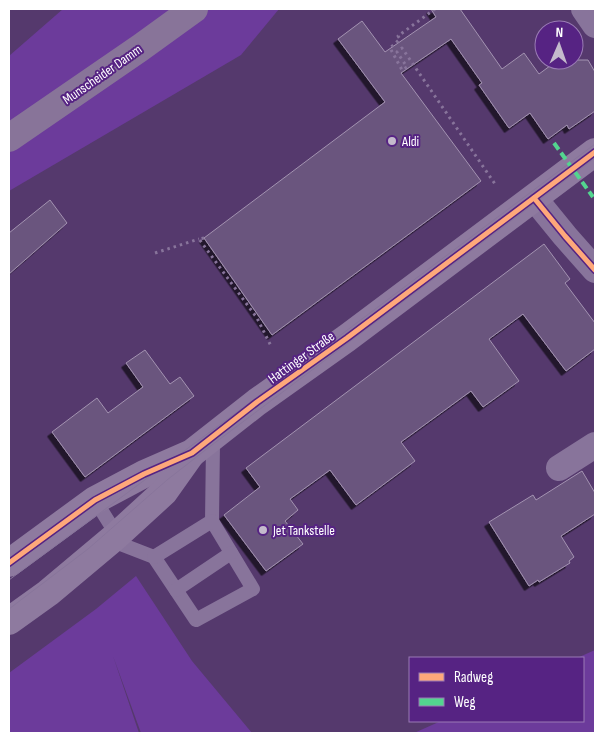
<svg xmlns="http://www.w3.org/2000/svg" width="604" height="742" font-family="'Sofia Sans Condensed',sans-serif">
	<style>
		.green { fill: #6c3b9b }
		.building { fill: #6a547e; stroke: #a393b1; filter: url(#shadow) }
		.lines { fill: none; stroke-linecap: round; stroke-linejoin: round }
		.path { stroke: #88749b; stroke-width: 3; stroke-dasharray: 2.5 4; stroke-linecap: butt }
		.lane { stroke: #88749b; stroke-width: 14 }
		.street { stroke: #88749b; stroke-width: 26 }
		.secondary { stroke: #8e7a9f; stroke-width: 28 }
		.primary { stroke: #887499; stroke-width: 28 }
		.tram { stroke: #88759b; stroke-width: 1 }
		.quiet { stroke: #53d58f; stroke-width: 4; stroke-dasharray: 8 4; stroke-linecap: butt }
		.cycleway-casing { stroke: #562383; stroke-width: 8 }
		.cycleway { stroke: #fea87a; stroke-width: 5 }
		.poi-dot { fill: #c4bacc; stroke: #562383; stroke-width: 2 }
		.labels { text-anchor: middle; stroke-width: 4; stroke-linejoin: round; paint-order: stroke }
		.street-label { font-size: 14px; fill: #fff; stroke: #562383 }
		.poi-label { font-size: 14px; fill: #fff; stroke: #562383; text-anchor: start }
	</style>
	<defs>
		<filter id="shadow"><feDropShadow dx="-4.5" dy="4.5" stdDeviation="0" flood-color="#0009"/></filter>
	</defs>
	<rect width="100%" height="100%" fill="#55396d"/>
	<g class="green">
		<polygon points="63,9 279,9 241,55 9,191 9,56"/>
		<polygon points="136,576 192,661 252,733 141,733 113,656 139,733 9,733 9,673 96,609"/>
		<polygon points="595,650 595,733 414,733 441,721 583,721 583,658 577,658"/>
	</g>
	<g class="building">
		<polygon points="431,9 460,9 502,69 524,53 539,74 558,60 588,60 595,72 595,111 569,129 567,125 548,139 530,113 509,128 479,85 482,83 451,39 401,73 481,181 272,335 204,238 385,102 338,39 362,21 385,52 436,17"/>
		<polygon points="50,200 67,223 9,274 9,233"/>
		<polygon points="544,244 570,279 565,283 595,323 595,349 566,371 523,314 489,339 519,381 483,407 471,391 401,442 415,461 356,505 330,470 290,499 298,510 285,521 303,544 266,571 224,515 260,487 246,468"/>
		<polygon points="145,350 170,384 180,377 194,396 85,477 52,432 97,398 108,413 143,387 126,363"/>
		<polygon points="582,471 595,493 595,514 561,536 574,557 569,561 570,563 539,582 538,580 529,586 489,522 533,495 536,500"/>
	</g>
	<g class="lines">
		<g class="path">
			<polyline points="435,9 398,36 400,39 390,48 402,70 407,67 397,52 402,48 495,184"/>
			<polyline points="204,238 199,239 257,318 271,346"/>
			<polyline points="155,253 199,239"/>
		</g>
		<g class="lane">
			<polyline points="95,500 123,545 154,557 196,620 253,589 212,521 213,444 209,440"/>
			<polyline points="154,557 212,521"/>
			<polyline points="176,590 231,553"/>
		</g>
		<g class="street">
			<polyline points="584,9 595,25"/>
			<polyline points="534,198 565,236 595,270"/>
			<polyline points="559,468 595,445"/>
		</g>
		<g class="secondary">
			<polyline points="9,563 95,500 144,474 192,453 257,402 347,338 595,152"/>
			<polyline points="9,621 48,593 116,536 164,492 191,454"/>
		</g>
		<polyline class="primary" points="9,138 140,48 194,9"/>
		<g class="tram">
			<polyline points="9,580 290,373 595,144"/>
			<polyline points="9,609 88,549 167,480 208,448 595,158"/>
		</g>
		<polyline class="quiet" points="554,143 593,197"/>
		<defs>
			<g id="cycleway">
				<polyline points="534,198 565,236 595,270"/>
				<polyline points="9,563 95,500 144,474 192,453 257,402 347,338 595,152"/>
			</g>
		</defs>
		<use href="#cycleway" class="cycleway-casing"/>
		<use href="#cycleway" class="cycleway"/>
	</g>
	<g class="poi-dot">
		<circle cx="392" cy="141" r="5"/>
		<circle cx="263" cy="530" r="5"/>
	</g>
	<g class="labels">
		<g class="street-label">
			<text transform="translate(102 74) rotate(-35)" y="5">Munscheider Damm</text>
			<text transform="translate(301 357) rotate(-36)" y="5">Hattinger Straße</text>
		</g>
		<g class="poi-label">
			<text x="402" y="146">Aldi</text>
			<text x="273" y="535">Jet Tankstelle</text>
		</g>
	</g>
	<rect width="604" height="742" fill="none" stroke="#ffffff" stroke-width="20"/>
	<rect x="409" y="657" width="175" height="65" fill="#562383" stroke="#9a7bb5"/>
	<rect x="419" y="673" width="25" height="8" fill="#fea87a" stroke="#9a7bb5"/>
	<text x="454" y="682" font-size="15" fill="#ffffff">Radweg</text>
	<rect x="419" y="698" width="25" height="8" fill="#53d58f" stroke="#9a7bb5"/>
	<text x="454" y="707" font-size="15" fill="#ffffff">Weg</text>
	<g transform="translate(559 45) rotate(2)"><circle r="24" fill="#562383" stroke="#9a7bb5"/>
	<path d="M0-4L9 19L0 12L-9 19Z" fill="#c4bacc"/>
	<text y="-8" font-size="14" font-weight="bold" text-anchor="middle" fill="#ffffff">N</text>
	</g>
</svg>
